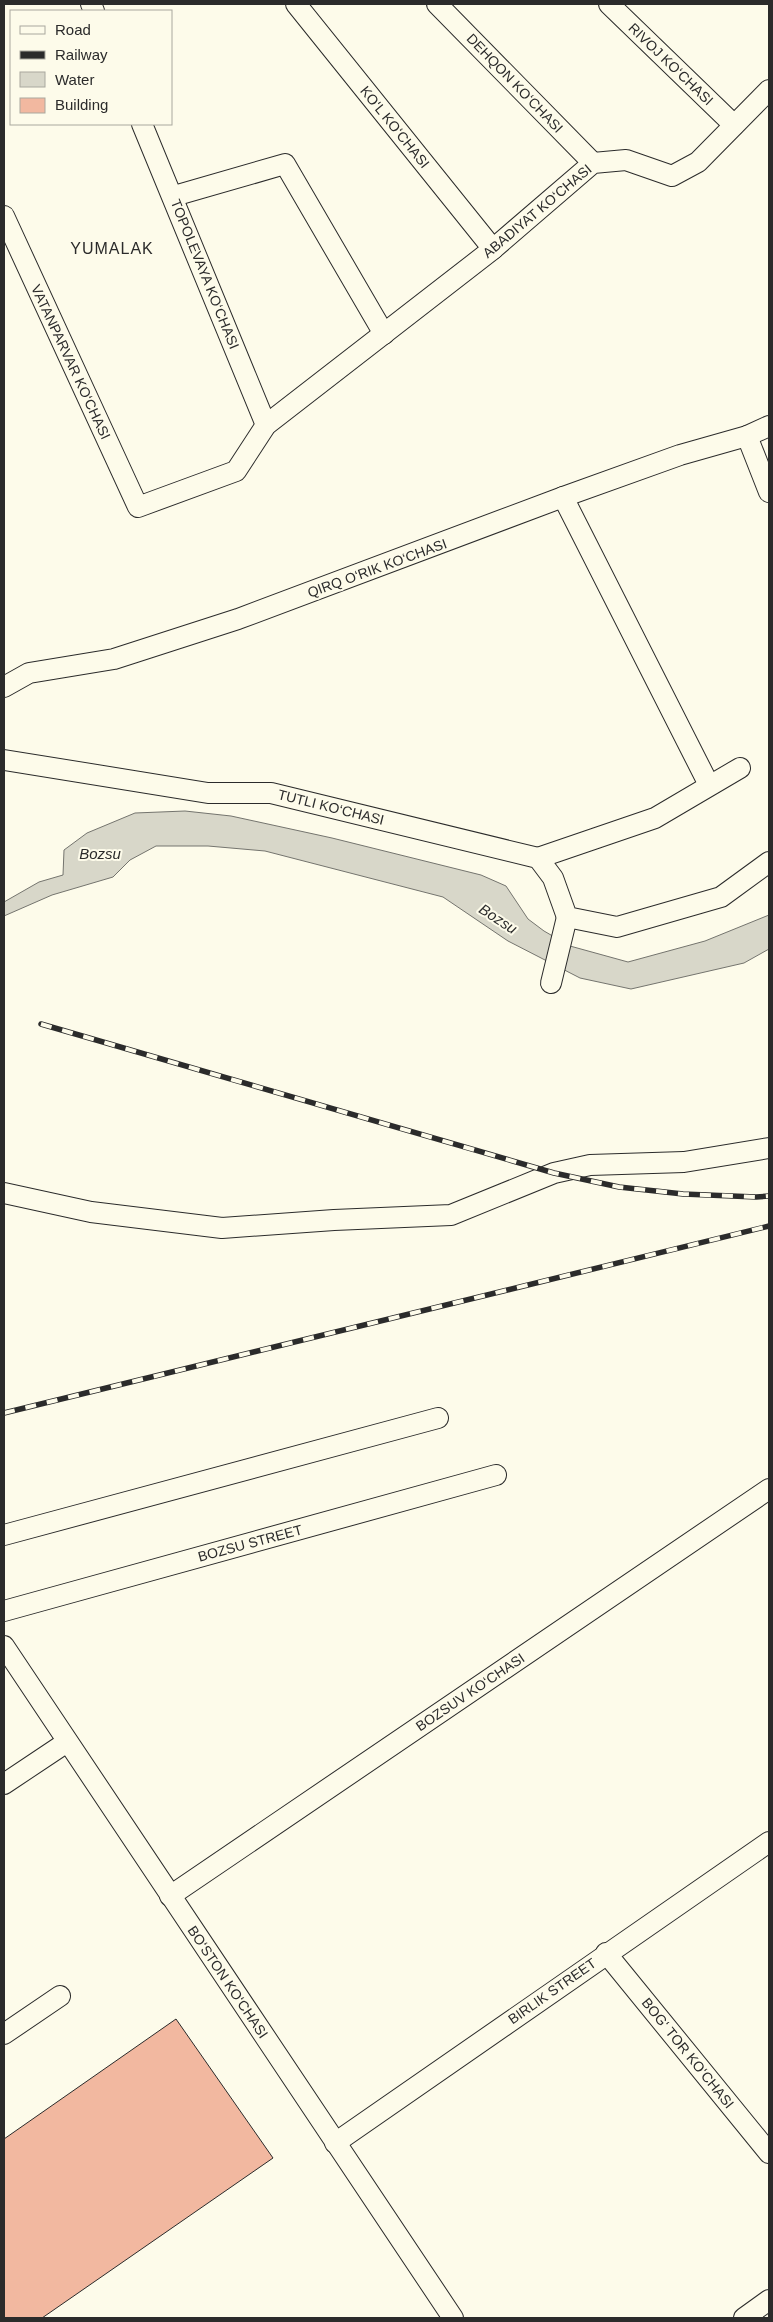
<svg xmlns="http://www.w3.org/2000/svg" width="773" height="2322" font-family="Arial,sans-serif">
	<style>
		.water { fill: #d8d7c9; stroke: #74746e }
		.building { fill: #f2b8a0; stroke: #2b2b2b }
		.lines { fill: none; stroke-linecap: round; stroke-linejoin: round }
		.minor-casing { stroke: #2b2b2b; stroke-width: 22 }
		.minor { stroke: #fdfbea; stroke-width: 20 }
		.rail-casing { stroke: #2b2b2b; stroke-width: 5.5 }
		.rail { stroke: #fdfbea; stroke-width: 4; stroke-dasharray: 11; stroke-linecap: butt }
		.labels { text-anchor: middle; stroke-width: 4; stroke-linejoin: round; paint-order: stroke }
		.street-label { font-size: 14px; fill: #2b2b2b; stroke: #fdfbea }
		.water-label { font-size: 15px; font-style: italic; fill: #2b2b2b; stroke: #fdfbea }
		.quarter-label { font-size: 16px; letter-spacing: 1px; fill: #2b2b2b; stroke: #fdfbea }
	</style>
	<rect width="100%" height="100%" fill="#fdfbea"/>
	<polygon class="water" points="185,811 231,816 332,838 481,875 506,886 528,919 544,931 570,946 628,962 705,941 769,915 769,949 744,963 631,989 580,978 508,941 443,897 265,851 208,846 156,846 130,860 113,877 52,895 4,916 4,902 39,882 63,875 64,850 87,833 135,813"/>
	<polygon class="building" points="176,2019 273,2158 42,2318 4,2318 4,2139"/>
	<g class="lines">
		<defs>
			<g id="minor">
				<polyline points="91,4 94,11"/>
				<polyline points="296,4 493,249"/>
				<polyline points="437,4 593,163"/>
				<polyline points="609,4 734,125"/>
				<polyline points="142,124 266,425"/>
				<polyline points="174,196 285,164 384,334"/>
				<polyline points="4,216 138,507 236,471 266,425 493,249 593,163 626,160 672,176 698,162 769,90"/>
				<polyline points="747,436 769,492"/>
				<polyline points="563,497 709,785"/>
				<polyline points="4,687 29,673 114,659 238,619 563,497 680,455 747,436 769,426"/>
				<polyline points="4,760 208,793 271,793 538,858 553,878 567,917 617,927 721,897 769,862"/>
				<polyline points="538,858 655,818 740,768"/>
				<polyline points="551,983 567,917"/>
				<polyline points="4,1193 91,1212 222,1228 334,1220 451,1215 554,1173 590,1165 684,1162 769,1148"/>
				<polyline points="4,1535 438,1418"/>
				<polyline points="4,1611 496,1475"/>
				<polyline points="4,1646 453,2318"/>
				<polyline points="4,1784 67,1742"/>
				<polyline points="170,1896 769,1489"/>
				<polyline points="606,1953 769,2153"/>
				<polyline points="4,2034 60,1996"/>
				<polyline points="335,2143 769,1842"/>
				<polyline points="744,2318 769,2300"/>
			</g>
		</defs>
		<use href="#minor" class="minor-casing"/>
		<use href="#minor" class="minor"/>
		<defs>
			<g id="rail">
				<polyline points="41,1024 554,1173 619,1187 683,1194 756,1197 769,1196"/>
				<polyline points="4,1413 769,1226"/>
			</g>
		</defs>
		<use href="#rail" class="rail-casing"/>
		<use href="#rail" class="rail"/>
	</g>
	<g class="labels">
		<g class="street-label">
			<text transform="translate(671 64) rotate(44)" y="5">RIVOJ KO‘CHASI</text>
			<text transform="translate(515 83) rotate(46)" y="5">DEHQON KO‘CHASI</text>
			<text transform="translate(395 127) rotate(51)" y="5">KO‘L KO‘CHASI</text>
			<text transform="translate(537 211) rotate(-40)" y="5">ABADIYAT KO‘CHASI</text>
			<text transform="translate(205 274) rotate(68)" y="5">TOPOLEVAYA KO‘CHASI</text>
			<text transform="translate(71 362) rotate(65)" y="5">VATANPARVAR KO‘CHASI</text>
			<text transform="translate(377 568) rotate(-20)" y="5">QIRQ O‘RIK KO‘CHASI</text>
			<text transform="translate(331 807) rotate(14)" y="5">TUTLI KO‘CHASI</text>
			<text transform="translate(250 1543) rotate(-15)" y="5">BOZSU STREET</text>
			<text transform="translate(470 1692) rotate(-34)" y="5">BOZSUV KO‘CHASI</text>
			<text transform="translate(228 1982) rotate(56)" y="5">BO‘STON KO‘CHASI</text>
			<text transform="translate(552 1991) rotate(-35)" y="5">BIRLIK STREET</text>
			<text transform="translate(688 2053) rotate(51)" y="5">BOG‘ TOR KO‘CHASI</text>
		</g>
		<g class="water-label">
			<text x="100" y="859">Bozsu</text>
			<text transform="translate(498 919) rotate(33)" y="5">Bozsu</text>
		</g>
		<g class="quarter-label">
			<text x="112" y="254">YUMALAK</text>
		</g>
	</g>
	<rect width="773" height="2322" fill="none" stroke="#2b2b2b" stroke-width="10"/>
	<rect x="10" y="10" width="162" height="115" fill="#fdfbea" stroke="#a9a89e"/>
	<rect x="20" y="26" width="25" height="8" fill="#fdfbea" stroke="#a9a89e"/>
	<text x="55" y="35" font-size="15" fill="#2b2b2b">Road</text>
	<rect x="20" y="51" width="25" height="8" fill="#2b2b2b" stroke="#a9a89e"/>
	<text x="55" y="60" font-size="15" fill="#2b2b2b">Railway</text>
	<rect x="20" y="72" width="25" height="15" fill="#d8d7c9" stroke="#a9a89e"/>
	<text x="55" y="85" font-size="15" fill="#2b2b2b">Water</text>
	<rect x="20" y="98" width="25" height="15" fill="#f2b8a0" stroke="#a9a89e"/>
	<text x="55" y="110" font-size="15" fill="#2b2b2b">Building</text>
</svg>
